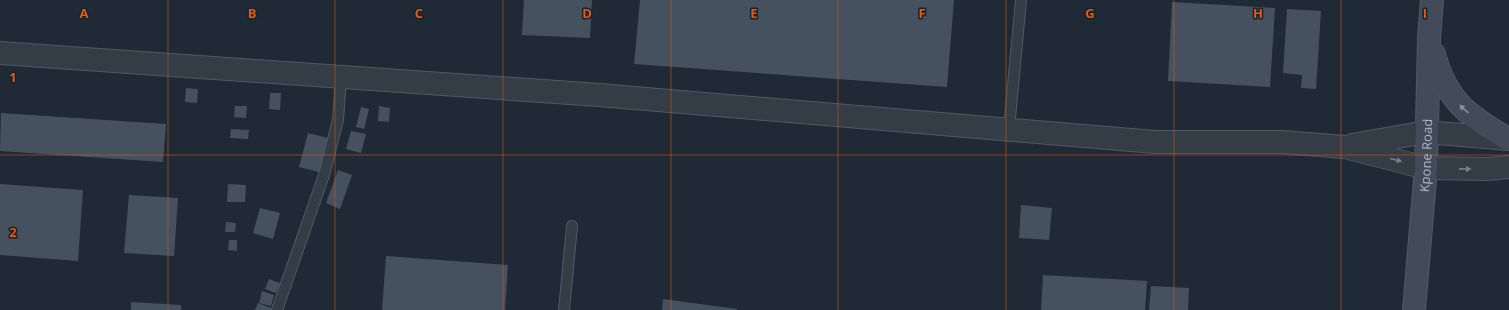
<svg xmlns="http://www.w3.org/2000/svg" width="1509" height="310" font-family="'Open Sans',sans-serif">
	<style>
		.building { fill: #46515f }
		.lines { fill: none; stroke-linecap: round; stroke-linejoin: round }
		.service-casing { stroke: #515964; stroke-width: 12 }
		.tertiary-casing { stroke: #515964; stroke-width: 24 }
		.secondary-casing { stroke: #515964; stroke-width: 24 }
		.service { stroke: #343c46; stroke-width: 10 }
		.tertiary { stroke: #343c46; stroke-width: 22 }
		.secondary { stroke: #424b59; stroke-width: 22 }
		.oneway { fill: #88919e }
		.oneway2 { fill: #777f8b }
		.grid { fill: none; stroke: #e8590c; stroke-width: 1; stroke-opacity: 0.55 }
		.labels { text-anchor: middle; stroke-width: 3; stroke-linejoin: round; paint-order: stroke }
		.street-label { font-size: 13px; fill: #aeb6c3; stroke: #19212b }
		.grid-label { font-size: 13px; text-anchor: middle; font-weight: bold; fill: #e8590c; stroke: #19212b; stroke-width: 3; stroke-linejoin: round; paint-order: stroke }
	</style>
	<rect width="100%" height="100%" fill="#202a36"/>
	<g class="building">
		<polygon points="524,0 592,0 590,38 522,35"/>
		<polygon points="640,0 954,0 947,87 634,64"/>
		<polygon points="1172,2 1275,8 1270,87 1168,81"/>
		<polygon points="1287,9 1321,11 1316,89 1301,88 1302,75 1283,73"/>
		<polygon points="186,88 198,89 197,103 185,102"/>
		<polygon points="270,93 281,93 280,110 269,109"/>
		<polygon points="235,106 247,106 246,118 234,117"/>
		<polygon points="379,106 390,108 389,122 378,121"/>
		<polygon points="361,107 369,109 364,129 356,127"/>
		<polygon points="1,113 166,124 163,162 0,151"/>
		<polygon points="231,129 249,130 248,139 230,138"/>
		<polygon points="351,131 366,134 361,153 346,149"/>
		<polygon points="308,133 328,138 319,172 299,167"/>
		<polygon points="338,170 352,175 340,209 326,203"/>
		<polygon points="0,184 83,190 78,261 0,255"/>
		<polygon points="228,184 246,185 245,202 227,202"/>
		<polygon points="129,195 178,198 174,256 124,253"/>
		<polygon points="1021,205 1052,208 1049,240 1019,238"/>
		<polygon points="260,208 280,213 273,239 253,233"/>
		<polygon points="226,222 236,223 235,232 225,232"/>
		<polygon points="229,240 237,240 237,251 228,250"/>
		<polygon points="386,256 508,265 505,310 382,310"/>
		<polygon points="1043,275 1147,281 1145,310 1041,310"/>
		<polygon points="269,279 280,283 276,293 265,289"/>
		<polygon points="1151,286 1189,288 1188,310 1149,310"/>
		<polygon points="262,291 274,295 271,306 259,303"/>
		<polygon points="663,299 737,309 737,310 662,310"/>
		<polygon points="131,302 181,305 181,310 131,310"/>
		<polygon points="258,303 276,310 255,310"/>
	</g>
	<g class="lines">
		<defs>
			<g id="service">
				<polyline points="1009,129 1021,0"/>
				<polyline points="277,310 324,175 338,120 341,77"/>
				<polyline points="564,310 572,226"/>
			</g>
			<g id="tertiary">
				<polyline points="0,53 599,95 1155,142 1283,142 1345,147 1426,168 1488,169 1509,167"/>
				<polyline points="1352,145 1426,132 1509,139"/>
			</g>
			<g id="secondary">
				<path d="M1434 54C1446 100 1468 116 1508 139"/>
				<path id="s1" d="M1414 310 1426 168 1429 38 1432 0"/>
			</g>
		</defs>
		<use href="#service" class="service-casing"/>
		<use href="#tertiary" class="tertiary-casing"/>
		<use href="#secondary" class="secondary-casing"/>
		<use href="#service" class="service"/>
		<use href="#tertiary" class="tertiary"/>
		<use href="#secondary" class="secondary"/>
	</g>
	<defs><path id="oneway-solid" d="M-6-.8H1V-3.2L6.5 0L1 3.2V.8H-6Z"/></defs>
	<use class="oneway" href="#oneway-solid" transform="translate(1464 109) rotate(-138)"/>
	<g class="oneway2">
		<use href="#oneway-solid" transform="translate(1396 160) rotate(14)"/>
		<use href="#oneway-solid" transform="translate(1465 169) rotate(1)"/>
	</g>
	<path class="grid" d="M168 0V310M335 0V310M503 0V310M671 0V310M838 0V310M1006 0V310M1174 0V310M1341 0V310M0 155H1509"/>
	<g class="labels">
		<g class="street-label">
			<text dy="5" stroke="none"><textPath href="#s1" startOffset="155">Kpone Road</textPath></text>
		</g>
	</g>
	<g class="grid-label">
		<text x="84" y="18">A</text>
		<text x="252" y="18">B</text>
		<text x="419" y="18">C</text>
		<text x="587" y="18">D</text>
		<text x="754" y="18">E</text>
		<text x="922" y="18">F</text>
		<text x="1090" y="18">G</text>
		<text x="1258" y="18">H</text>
		<text x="1425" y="18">I</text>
		<text x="13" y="82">1</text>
		<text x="13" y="237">2</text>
	</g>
</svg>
